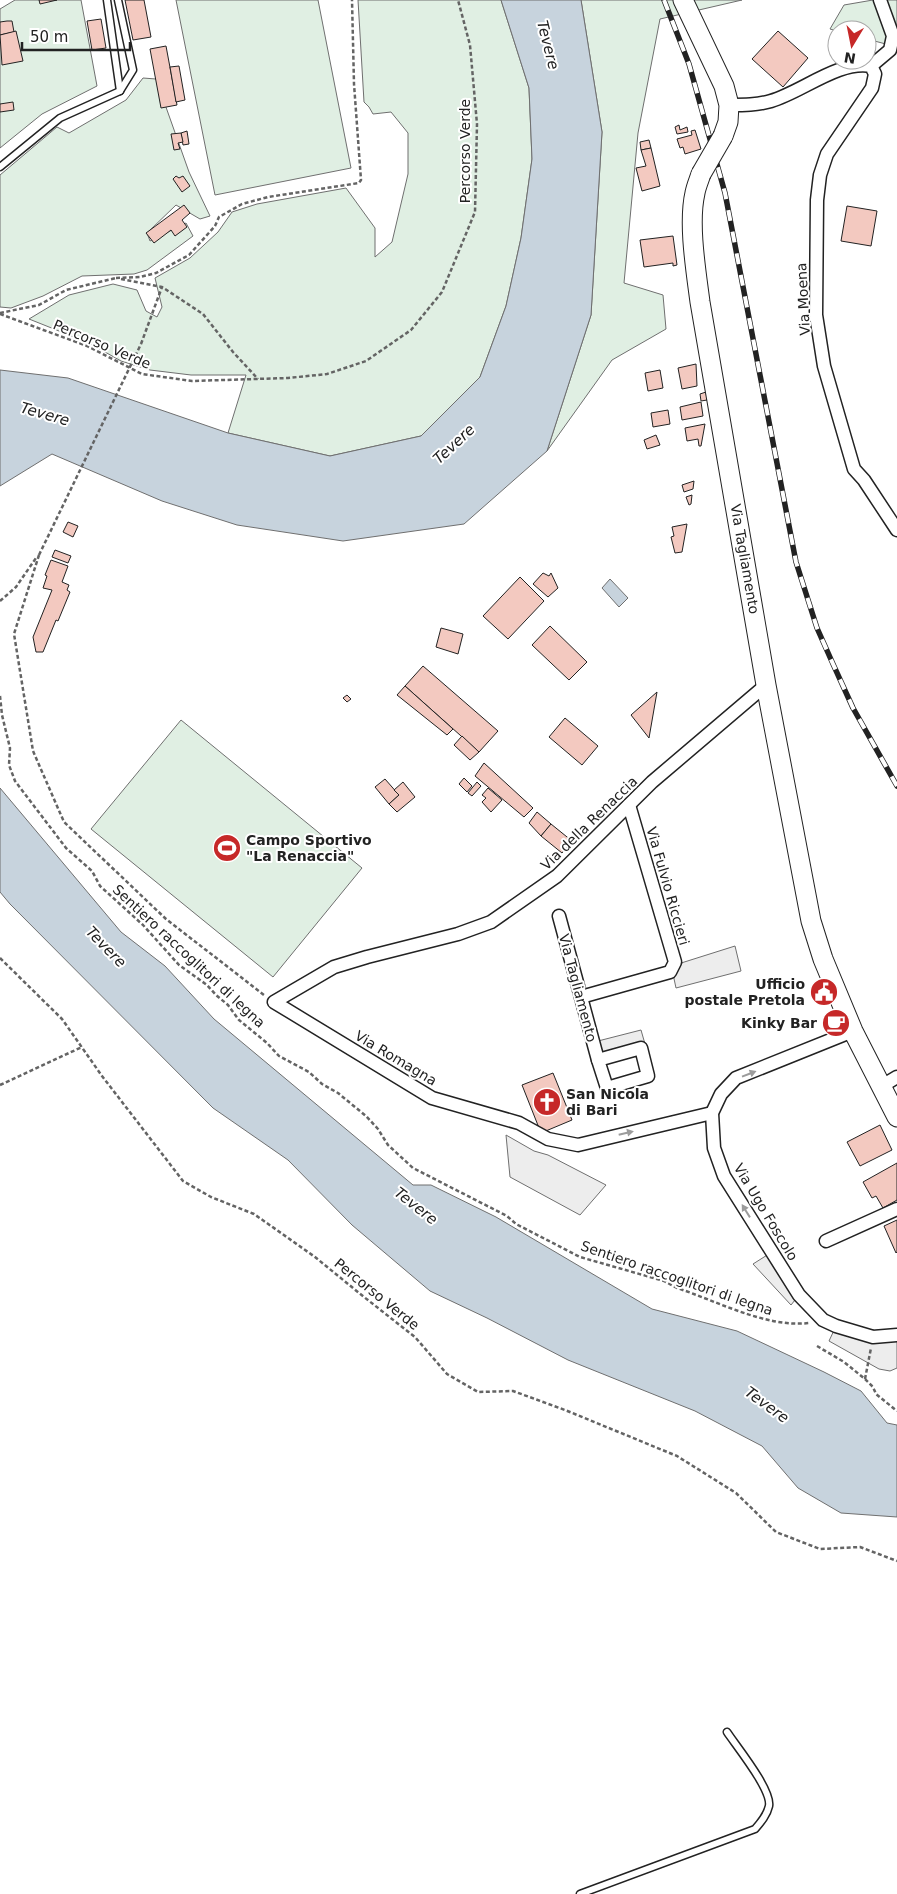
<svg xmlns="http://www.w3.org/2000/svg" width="897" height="1894" font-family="'DejaVu Sans',sans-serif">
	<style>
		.green { fill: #e0efe3; stroke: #6f6f6f }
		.parking { fill: #ededed; stroke: #6f6f6f }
		.water { fill: #c7d3dd; stroke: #6f6f6f }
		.building { fill: #f3c9c0; stroke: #222 }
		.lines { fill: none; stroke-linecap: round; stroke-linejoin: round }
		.lane-casing { stroke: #222; stroke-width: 9 }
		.street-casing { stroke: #222; stroke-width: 15 }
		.secondary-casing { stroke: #222; stroke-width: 21 }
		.path { stroke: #646464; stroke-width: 2.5; stroke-dasharray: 4 2.5; stroke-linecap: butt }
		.lane { stroke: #fff; stroke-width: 6 }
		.street { stroke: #fff; stroke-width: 12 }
		.secondary { stroke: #fff; stroke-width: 19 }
		.rail-casing { stroke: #222; stroke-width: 5.5 }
		.rail { stroke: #fff; stroke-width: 4; stroke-dasharray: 11; stroke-linecap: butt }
		.secondary-bridge-casing { stroke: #222; stroke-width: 21; stroke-linecap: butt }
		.path-bridge { stroke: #646464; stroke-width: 2.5; stroke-dasharray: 4 2.5; stroke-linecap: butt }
		.secondary-bridge { stroke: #fff; stroke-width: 19 }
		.oneway { fill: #9c9c9c }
		.labels { text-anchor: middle; stroke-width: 4; stroke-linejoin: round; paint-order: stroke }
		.street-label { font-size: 14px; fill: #222; stroke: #fff }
		.poi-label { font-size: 14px; font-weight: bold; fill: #222; stroke: #fff; text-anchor: start }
		.water-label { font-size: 15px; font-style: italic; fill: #222; stroke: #fff }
	</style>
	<rect width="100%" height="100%" fill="#fff"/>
	<g class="green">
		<polygon points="15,0 81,0 97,86 42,114 0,148 0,9"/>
		<polygon points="176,0 318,0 351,168 215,195"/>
		<polygon points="358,0 501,0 529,88 532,159 521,238 506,306 480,377 421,436 330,456 228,433 246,375 191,375 150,370 121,361 89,343 29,319 69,295 113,284 137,290 146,311 157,317 162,307 155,278 190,258 218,232 232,212 257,204 346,188 375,228 375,257 392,242 408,174 408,133 391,112 373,114 369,107 364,102"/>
		<polygon points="581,0 742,0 660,19 638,133 624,283 663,295 666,329 612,360 547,451 591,315 602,132"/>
		<polygon points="873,0 897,0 897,47 867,39 867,30 837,31 830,29 844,5"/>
		<polygon points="143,78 156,79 189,172 210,216 200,219 176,205 147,233 150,241 186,223 193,236 147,270 134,274 82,276 43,296 11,308 0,307 0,175 57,127 69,133 126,100"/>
		<polygon points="181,720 362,868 273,977 91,829"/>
	</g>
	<g class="parking">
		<polygon points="735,946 741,971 676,988 673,974 678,964"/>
		<polygon points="641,1030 645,1044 602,1056 598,1041"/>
		<polygon points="506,1135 534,1151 548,1155 606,1185 580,1215 510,1177"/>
		<polygon points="772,1252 799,1295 791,1305 753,1264"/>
		<polygon points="836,1326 897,1335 897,1368 890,1371 879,1369 829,1341"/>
	</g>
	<g class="water">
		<polygon points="501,0 581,0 602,132 591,315 547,451 464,524 343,541 237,525 162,501 52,454 0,486 0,370 68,378 228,433 330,456 421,436 480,377 506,306 521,238 532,159 529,88"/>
		<polygon points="610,579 628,598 619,607 602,588"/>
		<polygon points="0,788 121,932 165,966 214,1019 413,1185 431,1185 496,1217 652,1309 737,1331 824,1372 861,1391 887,1423 897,1425 897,1517 841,1513 798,1488 762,1446 695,1411 568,1360 487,1318 430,1291 352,1225 288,1160 213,1108 10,904 0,892"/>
	</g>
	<g class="building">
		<polygon points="39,0 57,0 40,4"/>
		<polygon points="125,0 144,0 151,37 133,40"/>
		<polygon points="101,19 106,48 92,50 87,21"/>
		<polygon points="7,21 12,21 14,32 0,35 0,22"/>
		<polygon points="16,31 23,61 2,65 0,35"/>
		<polygon points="778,31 808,58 783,87 752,59"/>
		<polygon points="166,46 177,105 161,108 150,49"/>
		<polygon points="179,66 185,100 176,102 170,67"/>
		<polygon points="13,102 14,110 0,112 0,104"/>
		<polygon points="679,125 680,130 687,127 688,132 677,134 675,127"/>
		<polygon points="695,130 701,149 685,154 683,147 680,148 677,139 692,135 691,131"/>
		<polygon points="187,131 189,144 183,145 181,133"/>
		<polygon points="181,133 183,142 178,143 180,149 174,150 171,134"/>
		<polygon points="649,140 651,148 641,150 640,142"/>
		<polygon points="651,148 660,186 642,191 636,168 646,166 641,150"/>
		<polygon points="176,176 179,178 183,176 190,186 182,192 173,179"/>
		<polygon points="184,205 190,213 182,220 187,227 175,236 171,230 154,243 146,233"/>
		<polygon points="847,206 877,211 871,246 841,241"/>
		<polygon points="673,236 677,265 673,266 673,263 644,267 640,240"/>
		<polygon points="696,364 697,386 682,389 678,368"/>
		<polygon points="660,370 663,388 648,391 645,373"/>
		<polygon points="706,392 707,400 701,401 700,394"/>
		<polygon points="701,402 703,416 682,420 680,407"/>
		<polygon points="668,410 670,424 653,427 651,413"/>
		<polygon points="705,424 701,446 699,446 698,439 687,441 685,428"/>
		<polygon points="656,435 660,445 647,449 644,440"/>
		<polygon points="694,481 693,489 684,492 682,485"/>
		<polygon points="692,495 691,504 689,505 686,497"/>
		<polygon points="68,522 78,526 73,537 63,532"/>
		<polygon points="687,524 682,552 675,553 671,537 674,536 672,527"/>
		<polygon points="55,550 71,556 68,563 52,557"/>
		<polygon points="51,560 68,566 62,582 69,585 67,590 70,592 58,621 56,620 43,652 36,652 33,637 52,590 43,588 47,576 45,575"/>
		<polygon points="543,573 549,576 551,573 558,588 548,597 533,584"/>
		<polygon points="520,577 544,601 508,639 483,616"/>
		<polygon points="550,626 587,662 569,680 532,645"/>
		<polygon points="441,628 463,634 458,654 436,647"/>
		<polygon points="423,666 498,731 479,752 405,686"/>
		<polygon points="405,686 453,729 447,735 397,695"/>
		<polygon points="657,692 649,738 631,715"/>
		<polygon points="347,695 351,699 347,702 343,698"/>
		<polygon points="565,718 598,746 582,765 549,737"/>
		<polygon points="462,736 479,752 470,760 454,745"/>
		<polygon points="484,763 533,808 524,817 475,776"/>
		<polygon points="464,778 472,786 467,792 459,784"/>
		<polygon points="385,779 399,795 389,804 375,787"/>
		<polygon points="403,782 415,797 397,812 389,804 399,795 394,790"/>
		<polygon points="477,782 481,786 472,796 468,793"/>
		<polygon points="488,788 502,800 491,812 482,802 486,798 482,795"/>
		<polygon points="537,812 551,824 541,836 529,823"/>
		<polygon points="551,824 572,841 562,853 541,836"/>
		<polygon points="553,1073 572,1120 541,1133 522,1085"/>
		<polygon points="880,1125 892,1150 860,1166 847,1142"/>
		<polygon points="897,1163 897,1200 883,1208 876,1196 872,1198 863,1182"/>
		<polygon points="897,1220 897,1252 896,1253 884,1226"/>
	</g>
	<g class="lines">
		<defs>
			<g id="lane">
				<polyline points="107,0 120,91"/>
				<polyline points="0,167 60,118 120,91 133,70 118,0"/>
				<path d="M580 1894 755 1829C761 1822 767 1815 769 1806 772 1790 737 1747 727 1732"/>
			</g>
			<g id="street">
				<polyline points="871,66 890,50 893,36 880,0"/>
				<path d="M729 105C744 105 757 105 771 101 802 92 839 60 871 66L875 74 872 88 827 154 820 175 817 200 816 315 824 366 854 469 864 480 897 530"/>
				<polyline points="559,916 598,1060"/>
				<polyline points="581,997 670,972 675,962 629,805"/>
				<polyline points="853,1031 736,1078 721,1094 712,1113 714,1148 724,1176 799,1295 823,1320 836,1326 873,1337 897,1335"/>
				<polygon points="641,1048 648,1076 607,1088 598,1060"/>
				<polyline points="882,1086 897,1077"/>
				<polyline points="712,1113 578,1145 548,1139 519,1123 432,1098 274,1002 334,967 367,957 458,934 491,922 557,876 652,782 766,685"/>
				<polyline points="826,1241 897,1209"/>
			</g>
			<g id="secondary">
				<polyline points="683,0 724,86 729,105 728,122 723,136"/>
				<path d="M701 174C699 180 696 187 695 193 688 223 696 271 700 302L766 685 811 921 823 959 853 1031 897 1117"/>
			</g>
		</defs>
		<use href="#lane" class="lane-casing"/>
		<use href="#street" class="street-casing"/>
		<use href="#secondary" class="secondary-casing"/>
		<g class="path">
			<polyline points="116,278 140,277 156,273 189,255 215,226 219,217 242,204 268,197 359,183 361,180 354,84 352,0"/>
			<polyline points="121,279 162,287 203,314 233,352 258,379"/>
			<polyline points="0,313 39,305 66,290 116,278"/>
			<polyline points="0,314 87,346 142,374 192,381 288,378 327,374 366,361 411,330 442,292 475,212 477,124 470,45 458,0"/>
			<polyline points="141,344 162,287"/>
			<polyline points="39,555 14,634 33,751 64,822 166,919 264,995"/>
			<polyline points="0,601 16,587 36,558"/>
			<path d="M0 696 2 715 10 748 9 765 15 781 66 848 92 871 100 886 143 925 179 965 207 985 216 995 228 1005 239 1020 267 1043 279 1056 309 1072 322 1084 338 1093 366 1116 378 1129 388 1145 413 1168 507 1216 516 1224 580 1257 664 1281 677 1288C717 1301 766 1328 809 1323"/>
			<polyline points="0,958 62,1019 102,1076 183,1181 211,1197 254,1214 315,1257 364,1297 415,1337 447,1374 478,1392 513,1391 565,1410 677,1456 736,1493 776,1532 820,1549 860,1547 897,1561"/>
			<polyline points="0,1085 82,1047"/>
			<polyline points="817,1346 844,1362 865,1379 873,1387 876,1394 897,1411"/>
			<polyline points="865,1379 871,1348"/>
		</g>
		<use href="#lane" class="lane"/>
		<use href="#street" class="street"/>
		<use href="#secondary" class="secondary"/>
		<defs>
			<polyline id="rail" points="664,0 689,64 725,193 796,562 817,628 833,664 853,708 897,786"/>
		</defs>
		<use href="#rail" class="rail-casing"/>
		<use href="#rail" class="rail"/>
		<defs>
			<polyline id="secondary-bridge" points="701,174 723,136"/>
		</defs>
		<use href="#secondary-bridge" class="secondary-bridge-casing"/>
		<polyline class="path-bridge" points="39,555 141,344"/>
		<use href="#secondary-bridge" class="secondary-bridge"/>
	</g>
	<defs><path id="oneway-solid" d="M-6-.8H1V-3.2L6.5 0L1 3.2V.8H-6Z" transform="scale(1.25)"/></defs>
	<g class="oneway">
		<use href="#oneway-solid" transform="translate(749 1074) rotate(-21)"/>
		<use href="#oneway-solid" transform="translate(626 1133) rotate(-13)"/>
		<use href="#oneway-solid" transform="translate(746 1211) rotate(-122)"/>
	</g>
	<defs>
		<symbol id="stadium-disc" viewBox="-11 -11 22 22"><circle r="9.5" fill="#c62828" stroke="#fff"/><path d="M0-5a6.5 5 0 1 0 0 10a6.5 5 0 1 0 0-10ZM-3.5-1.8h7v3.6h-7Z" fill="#fff"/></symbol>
		<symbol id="civic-disc" viewBox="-11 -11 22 22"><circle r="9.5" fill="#c62828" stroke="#fff"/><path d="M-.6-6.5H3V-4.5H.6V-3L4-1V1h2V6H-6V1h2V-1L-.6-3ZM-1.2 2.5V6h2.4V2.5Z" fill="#fff"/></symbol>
		<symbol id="cafe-disc" viewBox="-11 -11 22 22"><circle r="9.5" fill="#c62828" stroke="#fff"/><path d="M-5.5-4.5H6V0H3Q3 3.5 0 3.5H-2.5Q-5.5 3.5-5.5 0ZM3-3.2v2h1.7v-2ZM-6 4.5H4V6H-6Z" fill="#fff"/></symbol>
		<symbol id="church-disc" viewBox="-11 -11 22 22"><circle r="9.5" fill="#c62828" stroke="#fff"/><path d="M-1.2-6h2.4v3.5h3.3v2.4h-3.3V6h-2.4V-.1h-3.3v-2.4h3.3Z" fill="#fff"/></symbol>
	</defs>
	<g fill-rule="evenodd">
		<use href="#stadium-disc" x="211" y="832" width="32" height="32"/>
		<use href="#civic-disc" x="808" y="976" width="32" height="32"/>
		<use href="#cafe-disc" x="820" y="1007" width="32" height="32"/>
		<use href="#church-disc" x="531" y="1086" width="32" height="32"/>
	</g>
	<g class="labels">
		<g class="street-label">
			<text transform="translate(465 151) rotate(-90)" y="5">Percorso Verde</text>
			<text transform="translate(803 299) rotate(-93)" y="5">Via Moena</text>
			<text transform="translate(102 344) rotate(23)" y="5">Percorso Verde</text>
			<text transform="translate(745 559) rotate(80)" y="5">Via Tagliamento</text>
			<text transform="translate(589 823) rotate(-44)" y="5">Via della Renaccia</text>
			<text transform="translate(668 886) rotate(74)" y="5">Via Fulvio Riccieri</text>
			<text transform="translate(189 956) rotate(43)" y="5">Sentiero raccoglitori di legna</text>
			<text transform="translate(578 988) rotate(75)" y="5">Via Tagliamento</text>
			<text transform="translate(396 1058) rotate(31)" y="5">Via Romagna</text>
			<text transform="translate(766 1212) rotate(59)" y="5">Via Ugo Foscolo</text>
			<text transform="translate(677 1278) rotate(19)" y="5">Sentiero raccoglitori di legna</text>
			<text transform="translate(377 1294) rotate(39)" y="5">Percorso Verde</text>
		</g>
		<g class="poi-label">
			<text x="246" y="845">Campo Sportivo<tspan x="246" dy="16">"La Renaccia"</tspan></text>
			<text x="805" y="989" text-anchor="end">Ufficio<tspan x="805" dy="16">postale Pretola</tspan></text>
			<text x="817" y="1028" text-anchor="end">Kinky Bar</text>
			<text x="566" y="1099">San Nicola<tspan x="566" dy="16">di Bari</tspan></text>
		</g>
		<g class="water-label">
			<text transform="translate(548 45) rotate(76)" y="5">Tevere</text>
			<text transform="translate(45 414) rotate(16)" y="5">Tevere</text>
			<text transform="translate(454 444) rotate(-43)" y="5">Tevere</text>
			<text transform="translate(106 947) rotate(46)" y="5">Tevere</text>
			<text transform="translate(416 1206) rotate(38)" y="5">Tevere</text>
			<text transform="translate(767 1405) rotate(36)" y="5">Tevere</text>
		</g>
	</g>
	<g transform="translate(852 45) rotate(190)"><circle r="24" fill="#ffffff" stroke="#a7a7a7"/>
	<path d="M0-4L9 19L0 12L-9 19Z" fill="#c62828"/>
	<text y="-8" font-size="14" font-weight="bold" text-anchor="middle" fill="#222222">N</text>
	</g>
	<path d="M22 42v8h108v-8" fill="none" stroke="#222222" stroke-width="2.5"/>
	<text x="30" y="42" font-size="15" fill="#222222" stroke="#ffffff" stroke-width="4" paint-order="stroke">50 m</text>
</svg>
